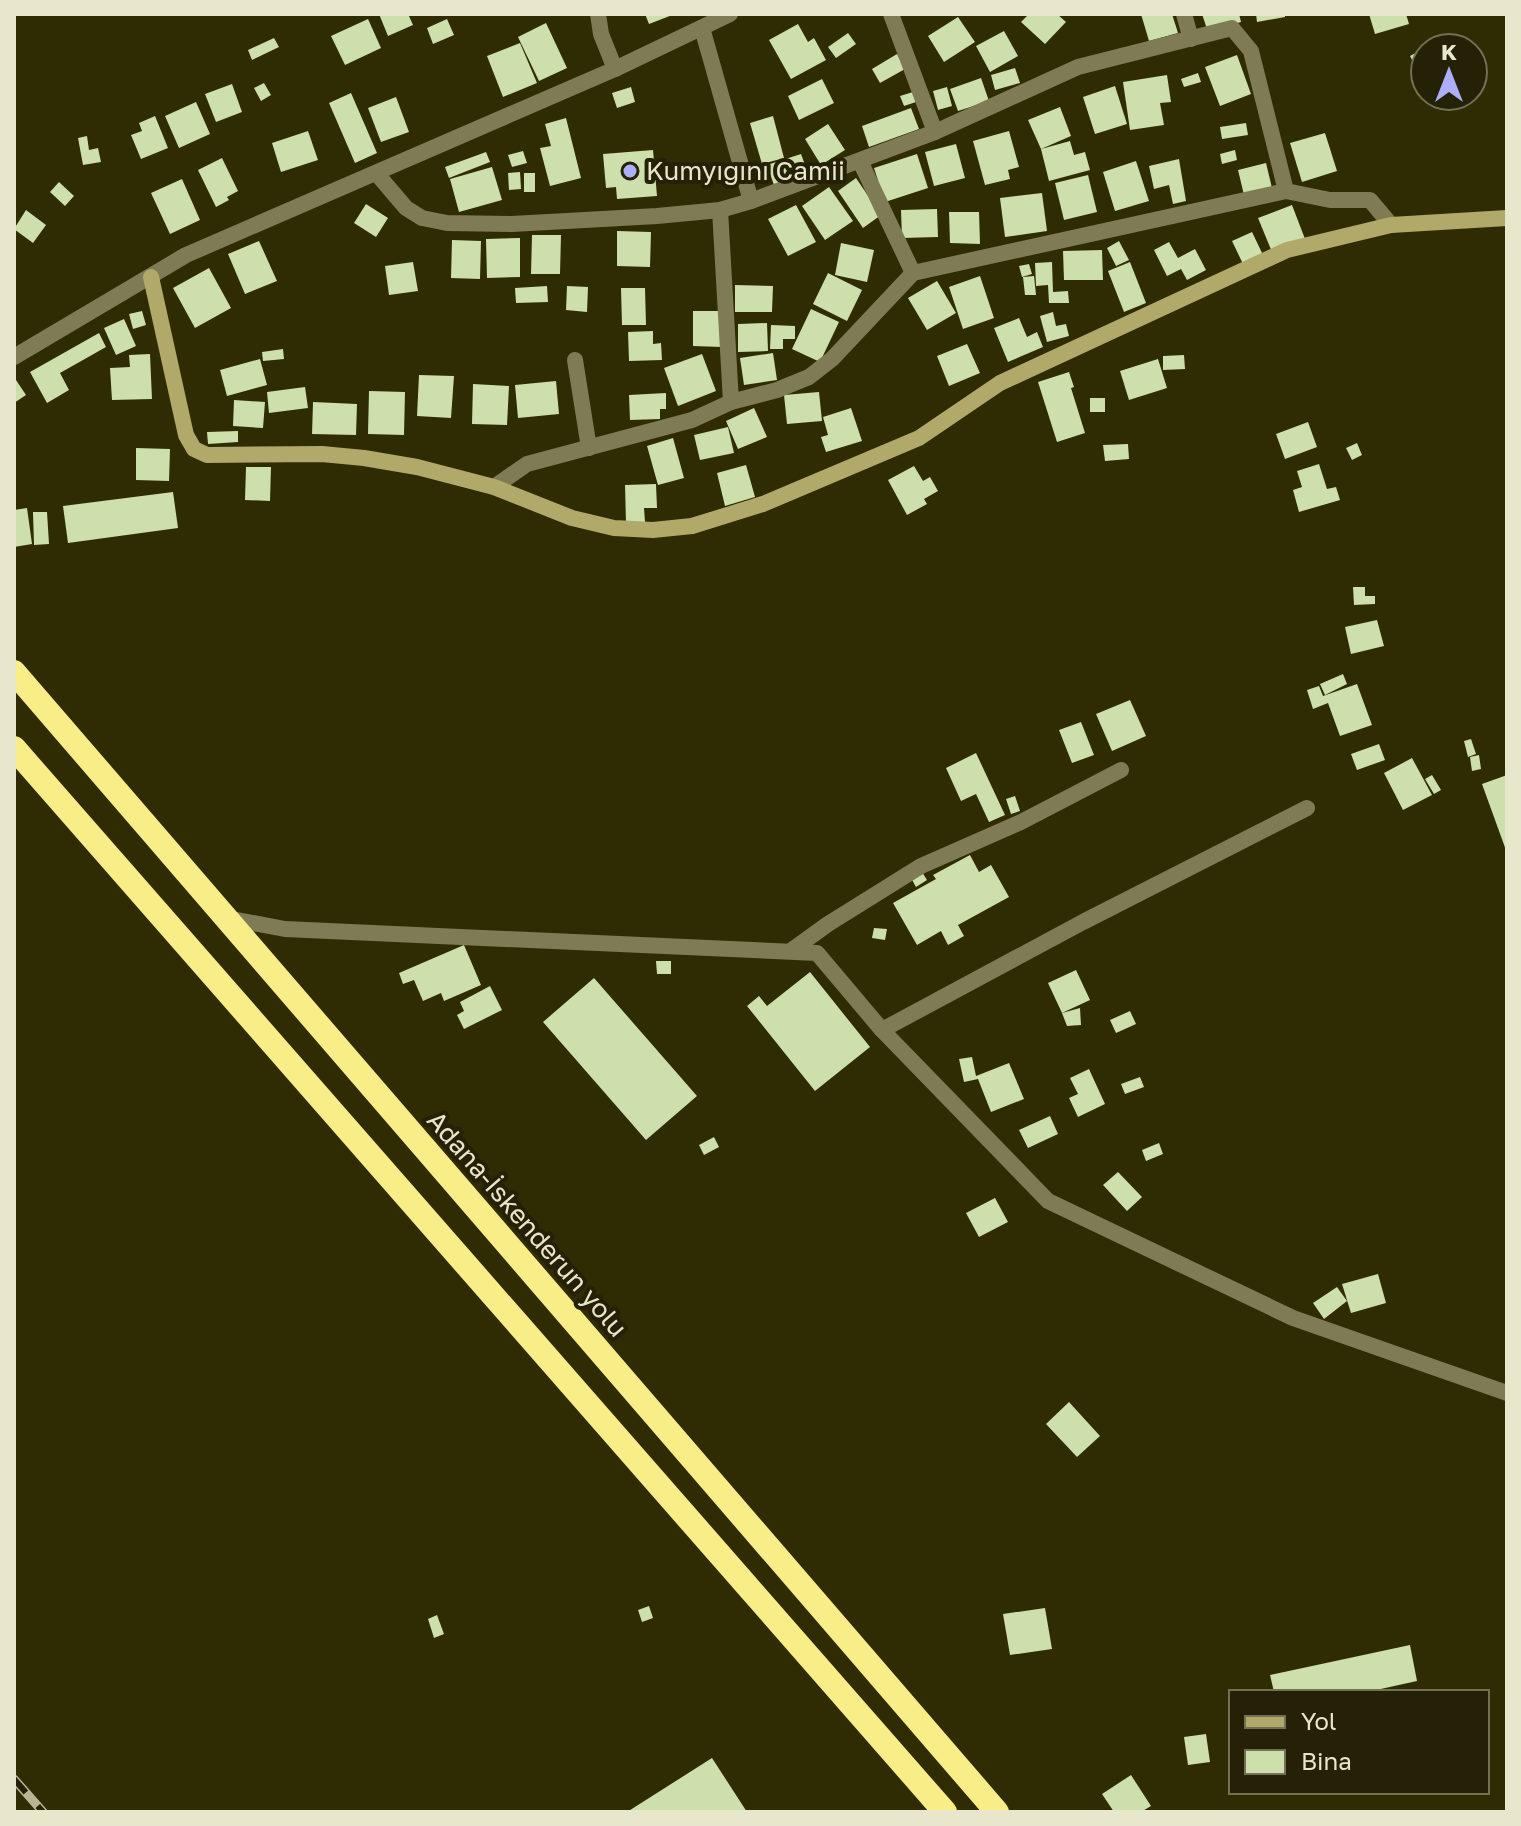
<svg xmlns="http://www.w3.org/2000/svg" width="1521" height="1826" font-family="'Golos Text',sans-serif">
	<style>
		.building { fill: #cddfab }
		.lines { fill: none; stroke-linecap: round; stroke-linejoin: round }
		.street { stroke: #7f7b54; stroke-width: 16 }
		.secondary { stroke: #b0a969; stroke-width: 16 }
		.highway { stroke: #f8ed86; stroke-width: 24 }
		.rail-casing { stroke: #b8b597; stroke-width: 9 }
		.rail { stroke: #242106; stroke-width: 6; stroke-dasharray: 18; stroke-linecap: butt }
		.poi-dot { fill: #aeaefb; stroke: #242106; stroke-width: 3 }
		.labels { text-anchor: middle; stroke-width: 8; stroke-linejoin: round; paint-order: stroke }
		.poi-label { font-size: 26px; fill: #e8e6cb; stroke: #242106; text-anchor: start }
		.street-label { font-size: 26px; fill: #e8e6cb; stroke: #242106 }
	</style>
	<rect width="100%" height="100%" fill="#2f2b02"/>
	<g class="building">
		<polygon points="379,14 408,14 413,25 388,36"/>
		<polygon points="645,14 675,14 649,24"/>
		<polygon points="1029,14 1057,14 1066,22 1045,44 1021,22"/>
		<polygon points="1141,14 1172,14 1178,33 1149,41"/>
		<polygon points="1202,14 1239,14 1241,22 1208,32"/>
		<polygon points="1256,14 1285,14 1285,17 1257,22"/>
		<polygon points="1369,14 1406,14 1409,24 1375,34"/>
		<polygon points="958,17 975,42 944,62 928,36"/>
		<polygon points="368,19 381,48 345,65 331,36"/>
		<polygon points="447,19 454,35 433,44 427,28"/>
		<polygon points="546,23 567,68 539,81 518,37"/>
		<polygon points="798,24 808,42 814,38 826,60 791,79 769,40"/>
		<polygon points="1004,31 1018,56 990,72 976,46"/>
		<polygon points="848,33 856,44 836,58 828,47"/>
		<polygon points="1448,36 1454,48 1425,48"/>
		<polygon points="274,38 279,47 252,60 248,50"/>
		<polygon points="520,43 537,83 503,97 487,56"/>
		<polygon points="1425,48 1425,84 1410,56"/>
		<polygon points="897,54 905,69 880,83 872,69"/>
		<polygon points="1237,55 1251,94 1220,106 1205,67"/>
		<polygon points="1015,68 1020,83 995,90 991,75"/>
		<polygon points="1198,73 1201,82 1184,87 1181,79"/>
		<polygon points="1167,75 1171,102 1160,103 1164,125 1130,130 1123,82"/>
		<polygon points="981,78 989,101 958,111 950,89"/>
		<polygon points="822,79 834,103 799,120 788,96"/>
		<polygon points="264,83 271,95 261,101 254,88"/>
		<polygon points="232,84 242,112 216,122 205,94"/>
		<polygon points="1115,86 1127,124 1095,134 1083,97"/>
		<polygon points="631,87 635,102 617,108 612,93"/>
		<polygon points="947,87 952,106 938,110 933,91"/>
		<polygon points="913,92 916,102 904,106 900,96"/>
		<polygon points="351,93 377,153 355,163 329,103"/>
		<polygon points="396,97 409,132 381,142 368,108"/>
		<polygon points="196,102 210,134 179,148 165,116"/>
		<polygon points="1060,107 1071,136 1041,149 1070,141 1074,155 1085,152 1090,170 1049,181 1041,149 1028,120"/>
		<polygon points="911,108 919,129 869,147 862,126"/>
		<polygon points="155,116 168,148 141,159 131,135 142,131 139,123"/>
		<polygon points="773,116 784,158 762,164 750,123"/>
		<polygon points="566,118 581,178 550,186 540,148 551,146 545,124"/>
		<polygon points="1246,123 1248,135 1222,139 1220,127"/>
		<polygon points="828,124 845,150 821,165 805,139"/>
		<polygon points="308,131 318,160 281,172 272,143"/>
		<polygon points="1009,131 1019,167 1008,170 1010,179 985,185 973,141"/>
		<polygon points="1325,133 1337,171 1302,182 1290,143"/>
		<polygon points="87,136 89,150 98,148 101,162 83,165 78,138"/>
		<polygon points="956,144 965,178 934,186 925,152"/>
		<polygon points="653,150 657,196 617,199 616,187 606,188 603,154"/>
		<polygon points="1235,150 1237,160 1222,164 1220,154"/>
		<polygon points="523,151 527,163 512,167 508,155"/>
		<polygon points="486,152 490,162 449,178 445,167"/>
		<polygon points="801,154 808,173 774,185 767,165"/>
		<polygon points="917,154 928,188 885,202 874,168"/>
		<polygon points="222,158 238,191 227,197 229,200 216,207 198,170"/>
		<polygon points="1179,159 1186,201 1173,204 1169,185 1154,189 1149,166"/>
		<polygon points="1136,161 1149,201 1115,211 1103,172"/>
		<polygon points="1266,163 1272,188 1244,195 1238,170"/>
		<polygon points="492,167 502,200 459,212 450,179"/>
		<polygon points="520,172 521,189 509,190 508,173"/>
		<rect x="524" y="173" width="11" height="19"/>
		<polygon points="1088,175 1097,212 1064,220 1055,183"/>
		<polygon points="856,178 881,215 863,228 838,191"/>
		<polygon points="182,179 200,220 170,234 151,193"/>
		<polygon points="59,182 74,196 65,206 50,192"/>
		<polygon points="829,187 853,221 825,240 802,206"/>
		<polygon points="1042,193 1047,231 1005,237 1000,198"/>
		<polygon points="366,204 388,218 376,237 354,223"/>
		<polygon points="796,205 816,242 788,256 768,219"/>
		<polygon points="1292,205 1305,239 1272,252 1258,218"/>
		<polygon points="937,209 938,237 902,238 901,210"/>
		<polygon points="26,210 46,225 33,243 14,229"/>
		<polygon points="949,212 979,212 980,244 950,243"/>
		<polygon points="617,231 651,232 650,267 617,266"/>
		<polygon points="1252,232 1263,255 1243,264 1232,241"/>
		<polygon points="532,235 561,235 560,274 531,274"/>
		<polygon points="520,238 520,277 487,278 486,239"/>
		<polygon points="452,240 481,241 480,279 451,278"/>
		<polygon points="259,241 277,281 245,294 228,254"/>
		<polygon points="1119,241 1129,260 1116,266 1107,248"/>
		<polygon points="1169,242 1178,258 1195,249 1206,270 1187,280 1181,269 1167,276 1154,250"/>
		<polygon points="841,243 874,250 867,282 835,275"/>
		<polygon points="1102,250 1103,280 1064,280 1063,251"/>
		<polygon points="413,262 418,291 389,295 385,266"/>
		<polygon points="1052,262 1053,292 1068,291 1069,303 1049,303 1048,285 1036,286 1035,263"/>
		<polygon points="1130,262 1146,303 1124,312 1108,271"/>
		<polygon points="1029,264 1032,274 1022,277 1019,266"/>
		<polygon points="209,268 231,308 195,328 173,288"/>
		<polygon points="828,273 862,290 847,321 813,304"/>
		<polygon points="980,276 994,318 963,329 949,287"/>
		<polygon points="1034,276 1036,295 1025,295 1023,277"/>
		<polygon points="937,281 956,313 927,330 908,298"/>
		<polygon points="735,285 773,286 772,312 735,312"/>
		<polygon points="547,286 548,302 516,303 515,288"/>
		<polygon points="567,286 588,287 587,312 566,310"/>
		<polygon points="621,288 645,288 646,325 622,325"/>
		<polygon points="811,309 839,322 820,362 792,349"/>
		<polygon points="142,311 146,325 133,329 129,314"/>
		<polygon points="693,311 722,311 722,347 693,346"/>
		<polygon points="1053,312 1056,326 1066,324 1069,336 1047,342 1040,316"/>
		<polygon points="1019,318 1027,337 1037,332 1043,347 1008,362 994,328"/>
		<polygon points="124,319 136,346 116,355 104,328"/>
		<polygon points="767,323 768,351 738,352 738,324"/>
		<polygon points="771,325 795,326 795,339 783,339 783,349 770,349"/>
		<polygon points="653,331 653,344 661,343 662,360 629,361 628,332"/>
		<polygon points="99,333 106,347 60,373 69,390 47,403 30,372"/>
		<polygon points="967,344 980,373 949,386 937,356"/>
		<polygon points="283,349 284,359 263,361 262,352"/>
		<polygon points="773,353 777,380 744,385 740,358"/>
		<polygon points="150,354 152,399 112,400 110,368 130,367 129,355"/>
		<polygon points="702,354 716,391 678,406 664,368"/>
		<polygon points="1184,355 1185,369 1163,370 1163,356"/>
		<polygon points="260,359 267,385 227,396 220,370"/>
		<polygon points="1158,359 1167,388 1129,400 1120,371"/>
		<polygon points="1069,372 1074,387 1071,388 1085,433 1057,442 1038,382"/>
		<polygon points="419,375 454,376 451,418 417,416"/>
		<polygon points="16,380 26,395 14,403 14,381"/>
		<polygon points="556,381 559,414 518,418 515,385"/>
		<polygon points="473,384 509,386 507,425 472,424"/>
		<polygon points="305,387 308,408 269,413 267,392"/>
		<polygon points="369,391 405,392 404,435 368,434"/>
		<polygon points="819,392 822,421 787,424 784,395"/>
		<polygon points="666,393 666,409 660,409 660,419 630,420 629,395"/>
		<rect x="1090" y="398" width="15" height="14"/>
		<polygon points="234,400 265,402 263,428 233,426"/>
		<polygon points="313,402 357,404 356,435 312,434"/>
		<polygon points="754,408 767,437 738,449 726,421"/>
		<polygon points="851,408 862,441 826,452 821,437 828,435 823,417"/>
		<polygon points="1308,422 1317,447 1285,459 1276,434"/>
		<polygon points="728,427 734,453 700,460 694,435"/>
		<polygon points="238,431 238,442 208,444 207,432"/>
		<polygon points="673,438 684,478 658,485 647,446"/>
		<polygon points="1357,443 1362,455 1352,460 1346,448"/>
		<polygon points="1128,444 1129,459 1105,461 1103,445"/>
		<polygon points="136,448 170,449 169,481 136,480"/>
		<polygon points="1319,464 1327,489 1336,487 1340,500 1299,512 1293,490 1302,487 1297,471"/>
		<polygon points="746,465 755,497 725,506 717,473"/>
		<polygon points="914,466 923,481 930,477 938,491 924,499 927,504 907,515 888,480"/>
		<polygon points="246,467 271,467 270,501 245,500"/>
		<polygon points="656,484 657,508 644,508 645,522 626,523 625,485"/>
		<polygon points="173,492 178,528 68,543 63,506"/>
		<polygon points="27,508 32,544 14,547 14,510"/>
		<polygon points="33,512 47,512 49,544 34,545"/>
		<polygon points="1353,587 1365,587 1365,596 1375,596 1375,604 1354,605"/>
		<polygon points="1377,620 1384,646 1351,654 1345,627"/>
		<polygon points="1343,674 1347,684 1325,695 1320,684"/>
		<polygon points="1357,684 1372,725 1340,736 1328,703 1313,709 1307,690 1319,686 1323,696"/>
		<polygon points="1130,700 1146,736 1112,751 1096,714"/>
		<polygon points="1081,722 1094,755 1072,763 1059,730"/>
		<polygon points="1471,739 1476,754 1468,757 1464,741"/>
		<polygon points="1379,744 1385,760 1357,770 1351,754"/>
		<polygon points="976,753 1005,815 989,822 976,794 961,801 946,768"/>
		<polygon points="1479,755 1481,769 1472,771 1470,757"/>
		<polygon points="1412,758 1432,795 1403,810 1384,773"/>
		<polygon points="1432,775 1441,790 1434,794 1425,779"/>
		<polygon points="1507,775 1507,853 1482,784"/>
		<polygon points="1015,796 1020,811 1011,814 1006,799"/>
		<polygon points="970,855 979,872 991,865 1009,897 958,925 964,936 948,945 941,931 917,945 893,903 936,879 933,875"/>
		<polygon points="922,872 927,880 916,887 911,878"/>
		<polygon points="874,928 887,929 885,940 872,938"/>
		<polygon points="464,945 481,985 444,1001 441,993 423,1001 414,980 403,984 399,973"/>
		<polygon points="656,961 671,961 671,974 657,974"/>
		<polygon points="1076,970 1090,1000 1062,1013 1048,983"/>
		<polygon points="810,972 870,1047 815,1091 747,1006 759,996 767,1006"/>
		<polygon points="594,978 697,1096 646,1140 543,1022"/>
		<polygon points="490,986 502,1010 464,1029 457,1015 464,1011 460,1002"/>
		<polygon points="1080,1008 1081,1025 1067,1026 1062,1013"/>
		<polygon points="1130,1011 1136,1024 1116,1033 1110,1020"/>
		<polygon points="972,1057 976,1076 1009,1063 1024,1099 991,1112 978,1079 964,1082 959,1059"/>
		<polygon points="1089,1069 1105,1104 1078,1117 1069,1098 1078,1094 1070,1078"/>
		<polygon points="1140,1077 1144,1087 1125,1094 1121,1084"/>
		<polygon points="1050,1116 1058,1134 1028,1148 1019,1130"/>
		<polygon points="714,1137 719,1147 704,1155 699,1145"/>
		<polygon points="1159,1143 1163,1154 1146,1161 1142,1150"/>
		<polygon points="1118,1172 1142,1197 1127,1211 1103,1185"/>
		<polygon points="995,1198 1008,1222 979,1237 966,1213"/>
		<polygon points="1378,1274 1386,1303 1351,1313 1342,1284"/>
		<polygon points="1337,1287 1347,1301 1324,1319 1313,1303"/>
		<polygon points="1069,1402 1100,1436 1077,1457 1046,1424"/>
		<polygon points="649,1606 653,1618 642,1622 638,1610"/>
		<polygon points="1045,1608 1052,1649 1010,1655 1003,1614"/>
		<polygon points="437,1615 444,1634 434,1638 428,1619"/>
		<polygon points="1410,1645 1417,1681 1367,1692 1274,1692 1270,1675"/>
		<polygon points="1206,1734 1210,1762 1188,1765 1184,1737"/>
		<polygon points="712,1758 747,1812 627,1812"/>
		<polygon points="1131,1775 1151,1806 1141,1812 1114,1812 1102,1794"/>
	</g>
	<g class="lines">
		<g class="street">
			<polyline points="598,14 601,34 615,69"/>
			<polyline points="891,14 935,132"/>
			<polyline points="1184,14 1191,39"/>
			<polyline points="702,28 751,201"/>
			<polyline points="860,161 913,273"/>
			<polyline points="377,174 406,208 422,218 447,223 512,224 657,216 720,210 751,201 935,132 1078,67 1232,28 1251,51 1286,191"/>
			<polyline points="720,210 731,402"/>
			<polyline points="14,357 186,255 615,69 730,14"/>
			<polyline points="575,360 589,448"/>
			<polyline points="494,487 527,464 692,420 731,402 777,390 809,377 832,359 913,273 1286,191 1330,200 1370,200 1391,225"/>
			<polyline points="226,918 285,929 817,953 882,1030 1048,1201 1293,1318 1507,1393"/>
			<polyline points="792,950 828,924 921,866 1021,822 1121,770"/>
			<polyline points="882,1030 1083,922 1307,808"/>
		</g>
		<polyline class="secondary" points="151,277 186,435 194,449 207,455 322,454 364,458 417,467 494,487 572,518 614,528 653,530 692,526 763,504 919,438 1000,383 1287,250 1391,225 1507,218"/>
		<g class="highway">
			<polyline points="14,672 997,1812"/>
			<polyline points="14,748 945,1812"/>
		</g>
		<defs>
			<polyline id="rail" points="14,1779 43,1812"/>
		</defs>
		<use href="#rail" class="rail-casing"/>
		<use href="#rail" class="rail"/>
	</g>
	<circle class="poi-dot" cx="630" cy="171" r="8"/>
	<g class="labels">
		<g class="poi-label">
			<text x="646" y="180">Kumyığını Camii</text>
		</g>
		<g class="street-label">
			<text transform="translate(527 1224) rotate(49)" y="9">Adana-İskenderun yolu</text>
		</g>
	</g>
	<rect width="1521" height="1826" fill="none" stroke="#e8e6cb" stroke-width="32"/>
	<rect x="1229" y="1690" width="260" height="104" fill="#242106" stroke="#727055" stroke-width="2"/>
	<rect x="1245" y="1716" width="40" height="12" fill="#b0a969" stroke="#727055" stroke-width="2"/>
	<text x="1301" y="1730" font-size="24" fill="#e8e6cb">Yol</text>
	<rect x="1245" y="1750" width="40" height="24" fill="#cddfab" stroke="#727055" stroke-width="2"/>
	<text x="1301" y="1770" font-size="24" fill="#e8e6cb">Bina</text>
	<g transform="translate(1449 72)"><circle r="38" fill="#242106" stroke="#727055" stroke-width="2"/>
	<path d="M0-6L14 30L0 20L-14 30Z" fill="#aeaefb"/>
	<text y="-12" font-size="22" font-weight="bold" text-anchor="middle" fill="#e8e6cb">K</text>
	</g>
</svg>
